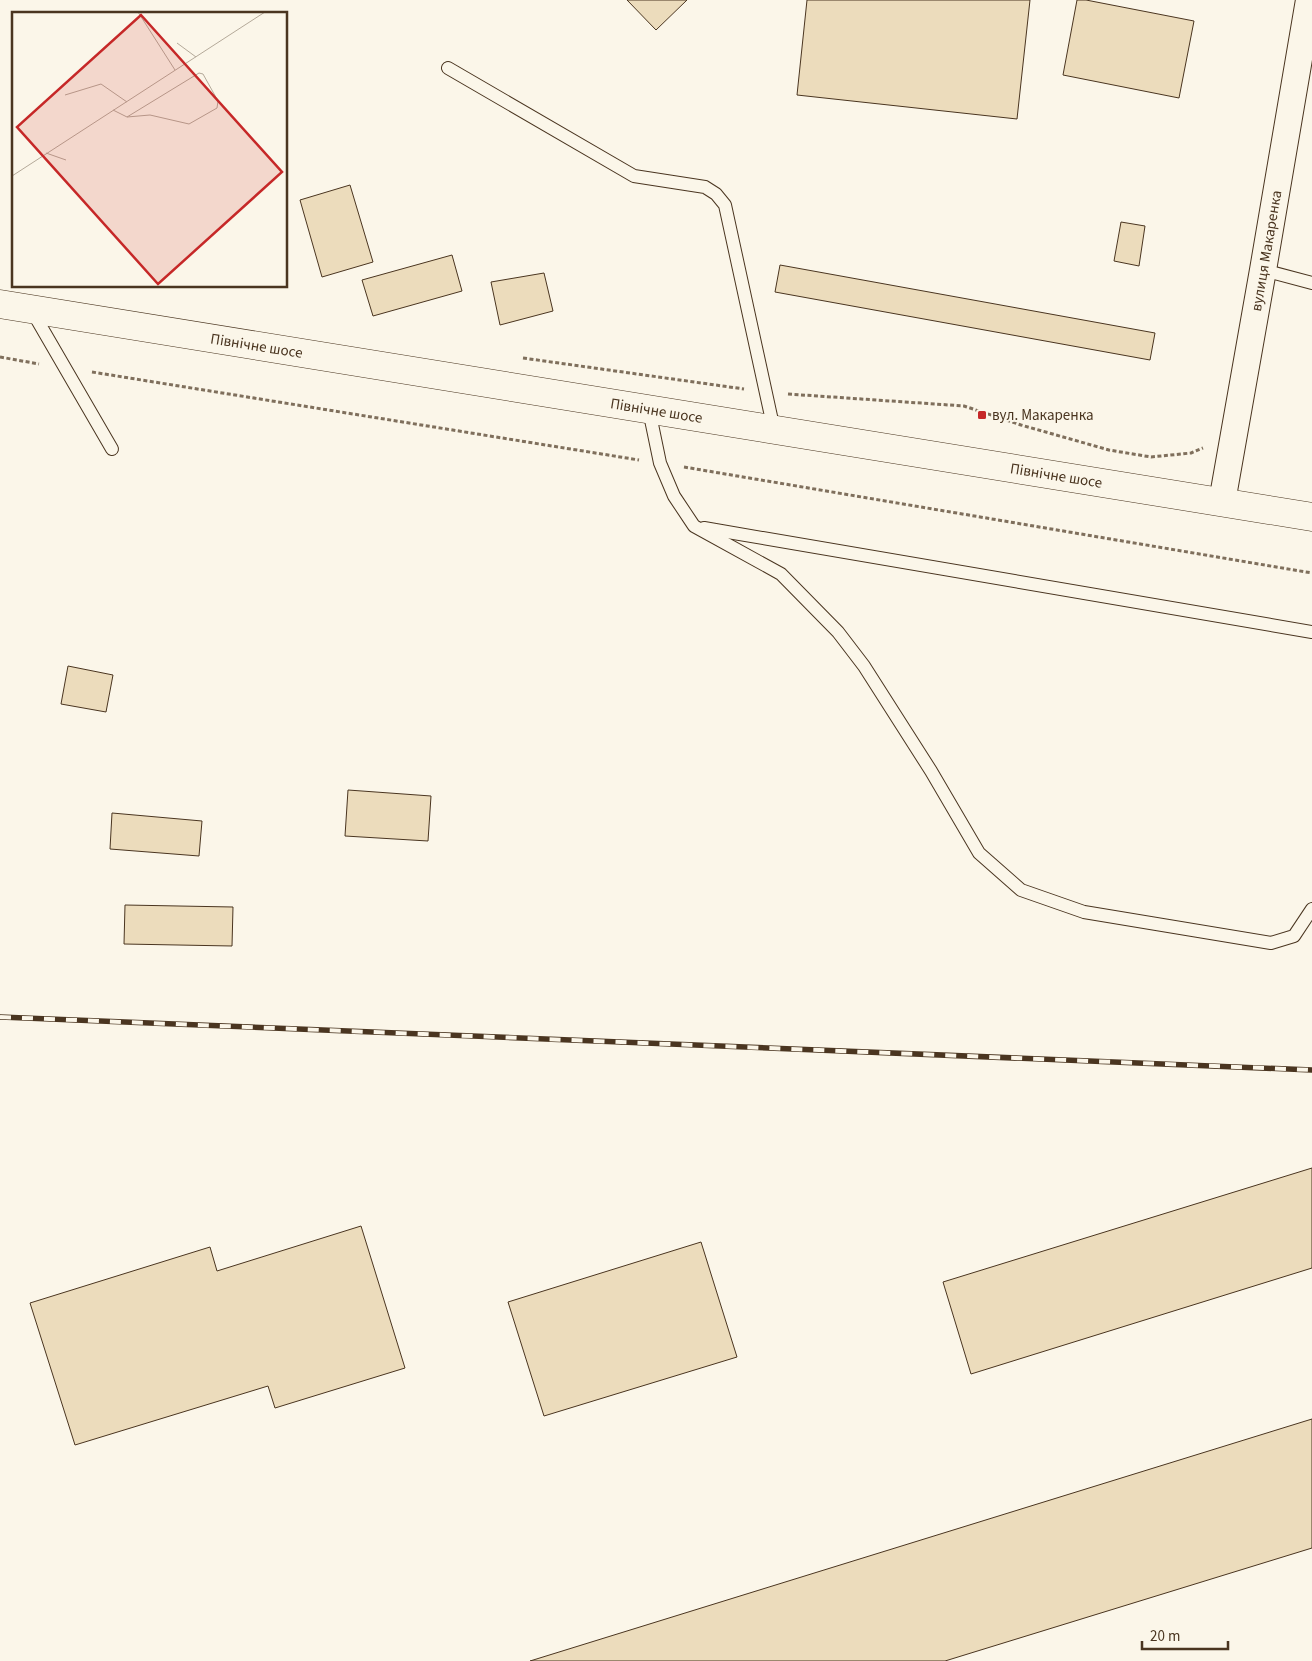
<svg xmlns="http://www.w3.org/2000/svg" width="1312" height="1661" viewBox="0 0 1312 1661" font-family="'Source Sans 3',sans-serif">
<rect width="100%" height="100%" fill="#fbf6e9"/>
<g fill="#ecdcbc" stroke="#4a3520">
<path d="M627,0H687L656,30Z"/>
<path d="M807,0H1030L1017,119L797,95Z"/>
<path d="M1077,0H1086L1194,21L1179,98L1063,75Z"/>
<path d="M350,185L373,262L322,277L300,200Z"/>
<path d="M1121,222L1145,226L1139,266L1114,261Z"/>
<path d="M452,255L462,291L373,316L362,280Z"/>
<path d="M780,265L1155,333L1150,360L775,292Z"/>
<path d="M544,273L553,311L500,325L491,282Z"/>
<path d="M68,666L113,675L106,712L61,704Z"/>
<path d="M348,790L431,796L428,841L345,836Z"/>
<path d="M112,813L202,821L199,856L110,849Z"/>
<path d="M125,905L233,907L232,946L124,944Z"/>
<path d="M1312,1168V1268L971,1374L943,1282Z"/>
<path d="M361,1226L405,1368L275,1408L268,1386L75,1445L30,1303L210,1247L217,1271Z"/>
<path d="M701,1242L737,1357L544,1416L508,1302Z"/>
<path d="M1312,1419V1548L945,1661H530Z"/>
</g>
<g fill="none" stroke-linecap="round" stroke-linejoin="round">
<g stroke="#4a3520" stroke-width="14">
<g id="lane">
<path d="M448,68L634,176L705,187L716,194L725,205L774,430"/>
<path d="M1263,270L1312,283"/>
<path d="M32,311L112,449"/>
<path d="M649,410L660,463L674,496L694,526L781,574L838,632L864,666L931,771L979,853L1021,890L1084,912L1271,943L1294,936L1312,909"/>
<path d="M704,528L1312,632"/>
</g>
</g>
<g stroke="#4a3520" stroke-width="28">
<g id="street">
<path id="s1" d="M1222,502L1263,270L1309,0"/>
</g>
</g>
<g stroke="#4a3520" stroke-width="29">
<g id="secondary">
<path id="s2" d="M0,304L1312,517"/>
</g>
</g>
<g stroke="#7f6f5c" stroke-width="3" stroke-dasharray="4 2.5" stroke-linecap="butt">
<path d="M0,357L39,364"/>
<path d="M523,358L744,389"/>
<path d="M92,372L639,460"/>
<path d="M788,394L964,406L1021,425L1109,450L1151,457L1191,453L1203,448"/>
<path d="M684,467L1312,573"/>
</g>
<use href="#lane" stroke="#fbf6e9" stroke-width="12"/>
<use href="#street" stroke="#fbf6e9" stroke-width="26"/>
<use href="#secondary" stroke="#fbf6e9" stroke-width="28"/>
<g stroke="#4a3520" stroke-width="5.5">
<path id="rail" d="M0,1017L1312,1070"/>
</g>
<use href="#rail" stroke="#fbf6e9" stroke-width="4" stroke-dasharray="11" stroke-linecap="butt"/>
</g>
<rect fill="#c62828" stroke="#fbf6e9" stroke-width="2" x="977" y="410" width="10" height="10" rx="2.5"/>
<g text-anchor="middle" stroke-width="4" stroke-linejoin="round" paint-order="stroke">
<g font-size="15" fill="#4a3520" stroke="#fbf6e9">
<text dy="5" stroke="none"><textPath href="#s1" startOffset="255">вулиця Макаренка</textPath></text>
<text dy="5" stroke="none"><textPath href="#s2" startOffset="260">Північне шосе</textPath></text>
<text dy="5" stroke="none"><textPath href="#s2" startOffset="665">Північне шосе</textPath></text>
<text dy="5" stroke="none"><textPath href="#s2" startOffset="1070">Північне шосе</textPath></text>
</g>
<g font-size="15" fill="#4a3520" stroke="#fbf6e9" text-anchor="start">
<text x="992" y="420">вул. Макаренка</text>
</g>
</g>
<g transform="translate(12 12)">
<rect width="275" height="275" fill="#fbf6e9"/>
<path fill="none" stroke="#b4a999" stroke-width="1" d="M126,0L163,58M165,31L184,45M53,83L89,72L115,90M101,98L115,105L138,103L177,112L205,96L206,89L191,62L187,61L115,105M34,141L54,148M0,164L253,0"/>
<path fill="#c62828" fill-opacity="0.15" stroke="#c62828" stroke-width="2.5" d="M129,3L270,160L146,272L5,115Z"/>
<rect width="275" height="275" fill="none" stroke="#4a3520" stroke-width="2.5"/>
</g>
<path d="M1142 1641v8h86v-8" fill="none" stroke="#4a3520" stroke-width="2.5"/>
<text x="1150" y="1641" font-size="15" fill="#4a3520" stroke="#fbf6e9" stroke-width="4" paint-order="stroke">20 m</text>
</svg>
